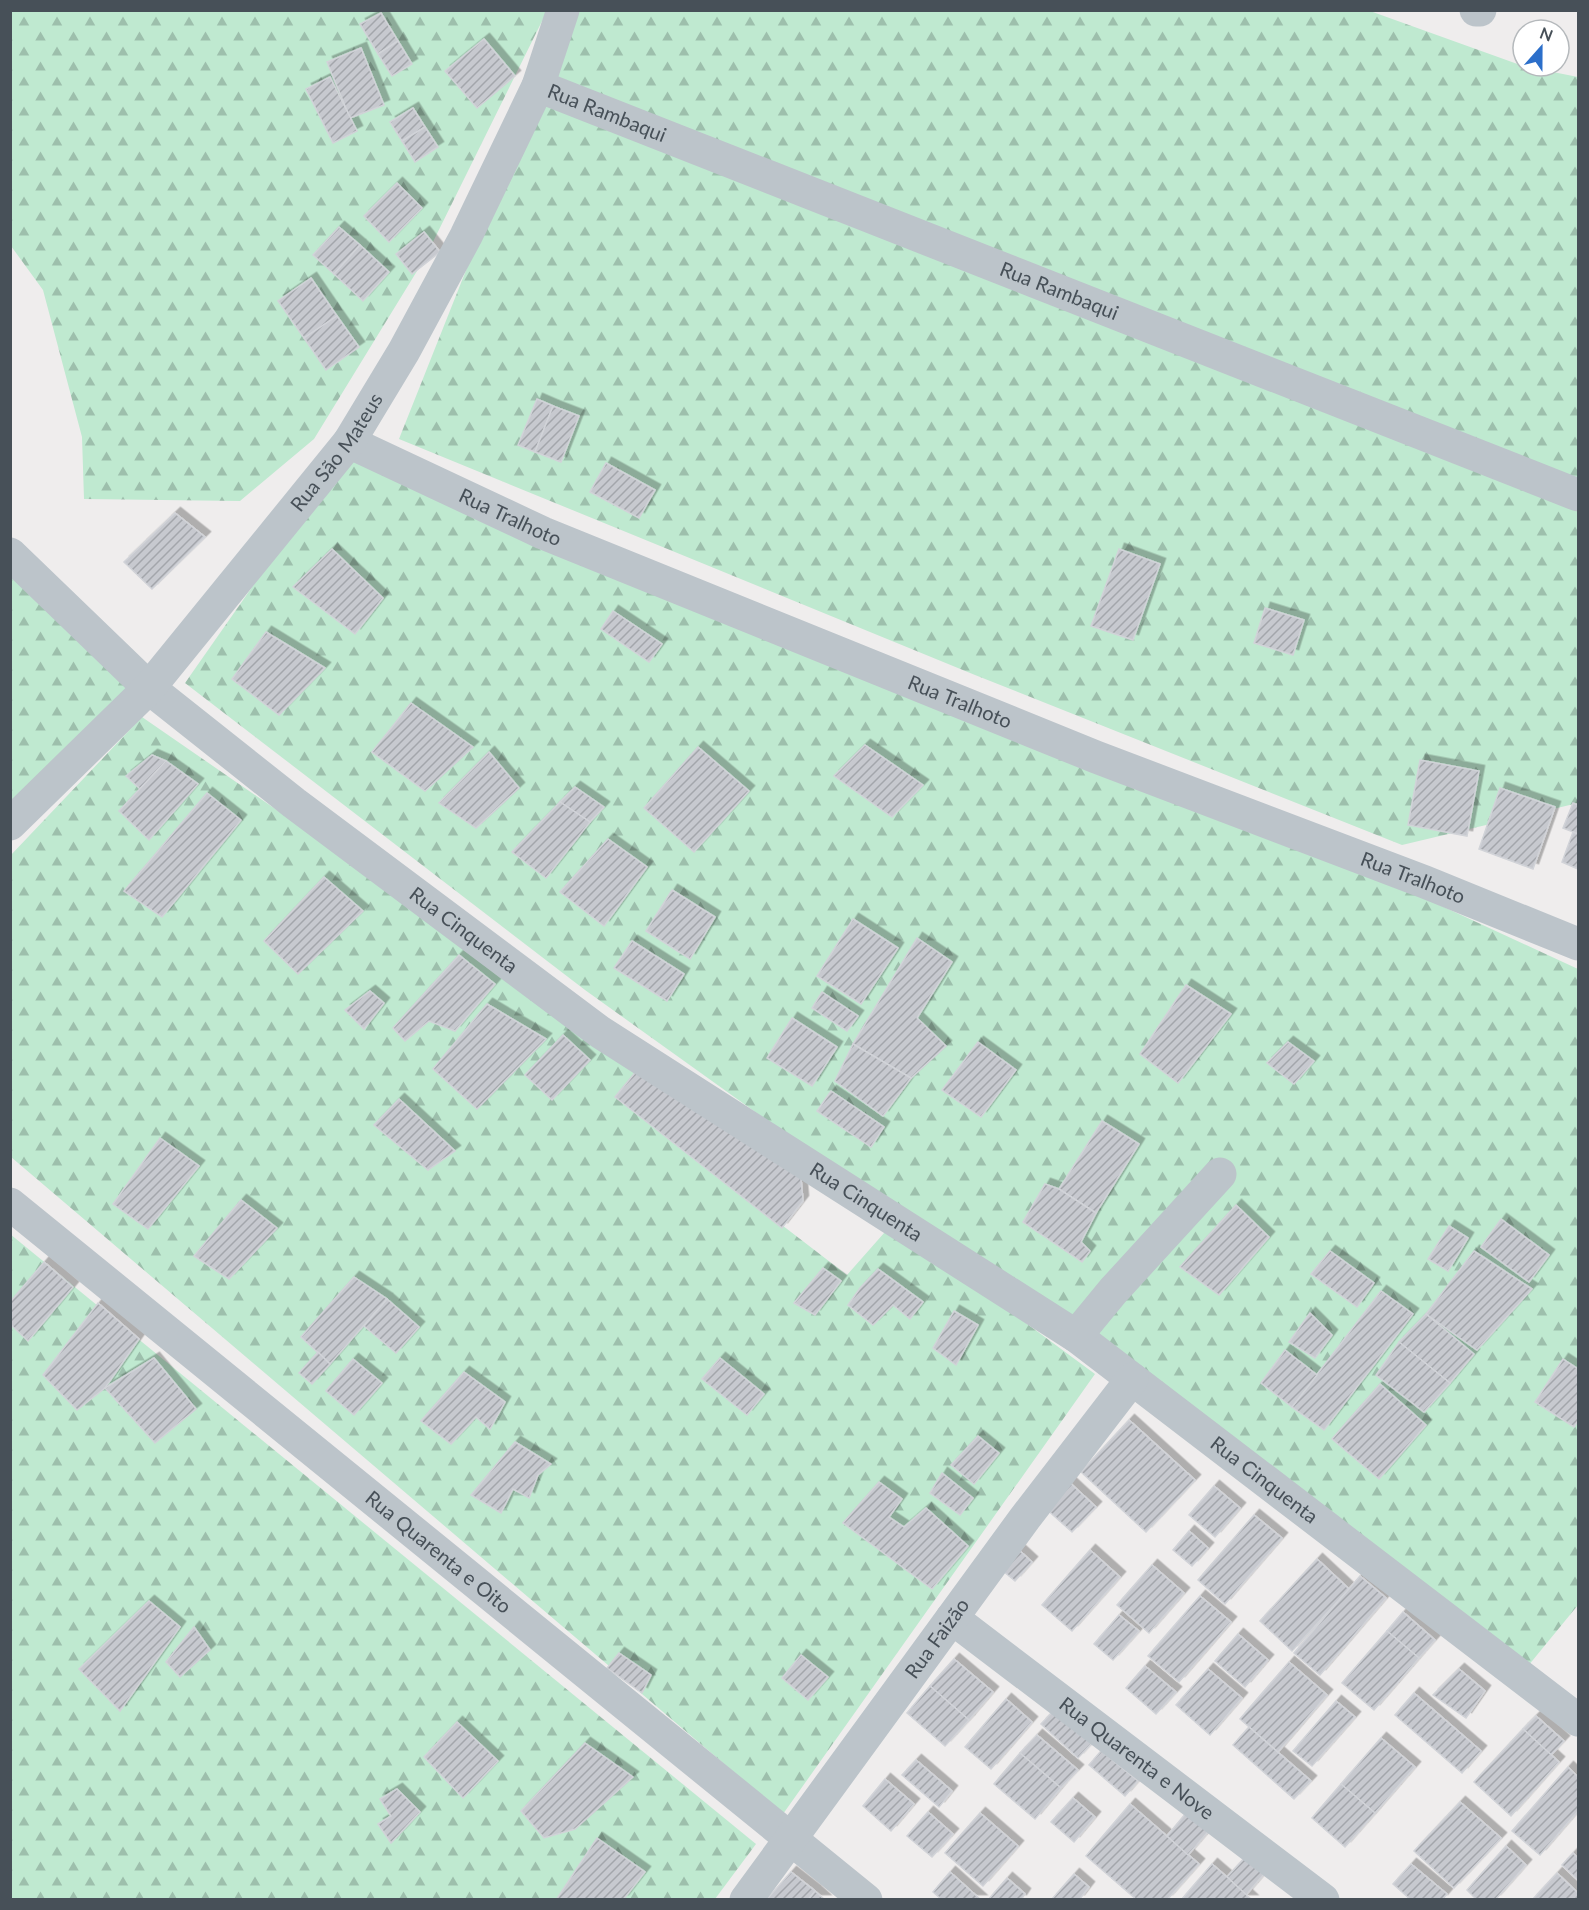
<svg xmlns="http://www.w3.org/2000/svg" width="1589" height="1910" viewBox="0 0 1589 1910" font-family="Lato,sans-serif">
<defs>
<pattern id="forest-firs" width="22" height="20" patternUnits="userSpaceOnUse" patternTransform="scale(1.5)"><rect width="22" height="20" fill="#bfe9d0"/><path d="M5 1l3.5 6h-7zM16 11l3.5 6h-7z" fill="#9dbfac"/></pattern>
<pattern id="building-hatch" width="6" height="6" patternUnits="userSpaceOnUse" patternTransform="scale(1.5)"><rect width="6" height="6" fill="#c7c9cf"/><path d="M-1 1l2-2M0 6l6-6M5 7l2-2" fill="none" stroke="#a3a6ab"/></pattern>
<filter id="shadow"><feDropShadow dx="5.5" dy="-5.5" stdDeviation="0" flood-color="#0004"/></filter>
</defs>
<rect width="100%" height="100%" fill="#efeded"/>
<g fill="url(#forest-firs)">
<path d="M10,11H547L425,258L314,439L240,501L84,499L82,437L43,290L11,246Z"/>
<path d="M569,11H1370L1523,66L1578,77V803L1402,845L975,675L399,439Z"/>
<path d="M352,454L1340,859L1578,969V1605L1528,1666L585,990L185,683L327,480Z"/>
<path d="M11,552L149,688L11,824Z"/>
<path d="M142,717L643,1063L615,1097L847,1275L892,1224L1095,1374L783,1814L11,1157L10,856Z"/>
<path d="M10,1234L756,1844L715,1899H11Z"/>
</g>
<g fill="url(#building-hatch)" stroke="#d1d3d8" stroke-width="1.5" filter="url(#shadow)">
<path d="M381,13L398,41L378,54L360,24Z"/>
<path d="M484,39L515,76L477,108L445,71Z"/>
<path d="M398,41L412,64L392,76L378,54Z"/>
<path d="M361,48L384,105L350,118L327,62Z"/>
<path d="M330,77L357,131L333,143L306,89Z"/>
<path d="M413,108L425,127L402,141L390,122Z"/>
<path d="M425,127L438,147L415,162L402,141Z"/>
<path d="M397,183L422,208L389,242L364,216Z"/>
<path d="M339,227L360,245L334,274L313,255Z"/>
<path d="M424,232L440,252L412,274L396,254Z"/>
<path d="M360,245L389,272L363,301L334,274Z"/>
<path d="M311,278L337,316L304,338L278,301Z"/>
<path d="M337,316L359,347L326,370L304,338Z"/>
<path d="M537,399L553,406L535,452L518,445Z"/>
<path d="M553,406L579,416L561,462L535,452Z"/>
<path d="M606,463L655,490L639,518L590,492Z"/>
<path d="M175,513L205,537L152,589L124,562Z"/>
<path d="M332,549L383,598L355,634L293,587Z"/>
<path d="M1119,549L1160,564L1133,640L1091,626Z"/>
<path d="M1265,608L1304,620L1293,655L1254,643Z"/>
<path d="M613,611L662,644L649,662L601,629Z"/>
<path d="M266,632L325,668L279,715L232,679Z"/>
<path d="M411,703L473,747L425,791L372,752Z"/>
<path d="M865,745L923,785L892,817L834,776Z"/>
<path d="M698,747L749,791L694,852L644,808Z"/>
<path d="M489,752L519,788L476,828L439,803Z"/>
<path d="M152,755L166,761L140,789L126,776Z"/>
<path d="M1420,760L1479,771L1467,836L1408,825Z"/>
<path d="M166,761L198,784L149,840L119,811Z"/>
<path d="M575,787L604,807L590,822L560,802Z"/>
<path d="M1500,788L1555,807L1533,869L1479,849Z"/>
<path d="M207,793L241,820L162,917L124,891Z"/>
<path d="M560,802L590,822L546,878L512,852Z"/>
<path d="M1573,803L1578,805V834L1563,828Z"/>
<path d="M1573,832L1578,834V869L1562,862Z"/>
<path d="M608,839L647,867L604,926L560,892Z"/>
<path d="M324,877L363,911L298,974L264,941Z"/>
<path d="M672,890L715,917L690,959L646,931Z"/>
<path d="M853,919L898,948L861,1004L817,976Z"/>
<path d="M917,938L952,962L917,1018L946,1046L911,1078L853,1044Z"/>
<path d="M632,941L684,974L667,1001L614,968Z"/>
<path d="M459,955L495,984L455,1031L429,1021L405,1041L393,1028Z"/>
<path d="M1186,985L1231,1014L1178,1083L1140,1054Z"/>
<path d="M370,991L384,1003L364,1029L345,1010Z"/>
<path d="M822,992L858,1016L847,1031L812,1008Z"/>
<path d="M487,1004L546,1039L477,1109L433,1069Z"/>
<path d="M792,1018L837,1047L812,1086L767,1058Z"/>
<path d="M563,1035L590,1060L552,1100L525,1075Z"/>
<path d="M978,1042L1016,1070L981,1117L942,1090Z"/>
<path d="M1288,1042L1314,1061L1294,1084L1267,1063Z"/>
<path d="M853,1044L911,1078L883,1116L835,1081Z"/>
<path d="M643,1063L800,1168L803,1201L782,1228L615,1097Z"/>
<path d="M831,1091L884,1127L871,1147L817,1111Z"/>
<path d="M399,1099L455,1151L428,1170L374,1125Z"/>
<path d="M1102,1121L1139,1144L1096,1213L1059,1189Z"/>
<path d="M160,1138L199,1166L148,1229L113,1204Z"/>
<path d="M1045,1184L1059,1189L1096,1213L1081,1242L1090,1251L1082,1262L1023,1222Z"/>
<path d="M241,1200L277,1228L229,1279L194,1256Z"/>
<path d="M1236,1205L1269,1237L1219,1295L1180,1267Z"/>
<path d="M1501,1219L1549,1255L1529,1282L1481,1247Z"/>
<path d="M1449,1226L1468,1238L1448,1271L1428,1259Z"/>
<path d="M1330,1251L1374,1283L1357,1307L1311,1274Z"/>
<path d="M1474,1251L1532,1289L1477,1350L1426,1314Z"/>
<path d="M44,1262L73,1287L28,1341L10,1324V1302Z"/>
<path d="M823,1268L841,1281L815,1315L794,1303Z"/>
<path d="M878,1269L923,1302L910,1319L893,1305L873,1325L848,1305L860,1288Z"/>
<path d="M354,1277L387,1299L330,1364L301,1337Z"/>
<path d="M1381,1291L1413,1314L1324,1430L1292,1407Z"/>
<path d="M387,1299L419,1327L396,1353L364,1326Z"/>
<path d="M98,1303L139,1339L105,1388L77,1410L43,1375Z"/>
<path d="M954,1311L978,1325L956,1365L933,1348Z"/>
<path d="M1310,1313L1332,1335L1315,1358L1289,1342Z"/>
<path d="M1426,1314L1474,1354L1450,1383L1399,1342Z"/>
<path d="M1399,1342L1450,1383L1424,1412L1376,1375Z"/>
<path d="M1285,1350L1317,1375L1292,1407L1261,1383Z"/>
<path d="M318,1352L330,1364L312,1384L299,1373Z"/>
<path d="M154,1358L196,1409L155,1443L105,1388Z"/>
<path d="M720,1358L764,1394L747,1415L702,1379Z"/>
<path d="M353,1359L382,1383L354,1415L326,1391Z"/>
<path d="M1563,1359L1578,1369V1421L1574,1427L1535,1402Z"/>
<path d="M464,1372L505,1402L490,1429L476,1417L451,1444L421,1421Z"/>
<path d="M1380,1384L1426,1425L1379,1479L1332,1439Z"/>
<path d="M1129,1420L1195,1480L1146,1532L1081,1472Z"/>
<path d="M978,1436L999,1453L974,1484L951,1465Z"/>
<path d="M515,1442L551,1464L538,1475L529,1498L513,1489L501,1513L471,1495Z"/>
<path d="M942,1473L973,1498L960,1515L930,1493Z"/>
<path d="M1068,1481L1096,1507L1072,1532L1044,1507Z"/>
<path d="M879,1482L902,1499L889,1517L904,1527L926,1508L968,1546L932,1589L843,1523Z"/>
<path d="M1214,1486L1240,1508L1215,1537L1189,1515Z"/>
<path d="M1254,1515L1282,1538L1225,1604L1198,1580Z"/>
<path d="M1189,1531L1208,1548L1192,1566L1173,1550Z"/>
<path d="M1090,1550L1120,1577L1072,1631L1042,1605Z"/>
<path d="M1020,1551L1032,1562L1015,1581L1003,1571Z"/>
<path d="M1317,1559L1349,1589L1292,1651L1260,1621Z"/>
<path d="M1152,1565L1184,1593L1149,1633L1117,1605Z"/>
<path d="M1360,1576L1386,1598L1320,1675L1294,1653Z"/>
<path d="M1200,1596L1231,1622L1179,1682L1148,1656Z"/>
<path d="M149,1601L180,1627L120,1711L79,1669Z"/>
<path d="M1403,1612L1435,1640L1419,1658L1387,1631Z"/>
<path d="M1119,1615L1139,1631L1113,1660L1094,1644Z"/>
<path d="M194,1627L210,1650L180,1677L166,1662Z"/>
<path d="M1387,1631L1419,1658L1374,1710L1342,1683Z"/>
<path d="M1238,1634L1268,1660L1245,1687L1215,1661Z"/>
<path d="M619,1653L651,1675L642,1693L607,1668Z"/>
<path d="M801,1655L828,1677L808,1700L782,1678Z"/>
<path d="M954,1659L993,1692L969,1720L930,1686Z"/>
<path d="M1289,1662L1327,1695L1278,1752L1240,1719Z"/>
<path d="M1145,1666L1176,1692L1156,1714L1126,1688Z"/>
<path d="M1208,1669L1242,1698L1210,1735L1176,1705Z"/>
<path d="M1459,1669L1485,1691L1466,1718L1433,1695Z"/>
<path d="M930,1686L969,1720L945,1746L907,1713Z"/>
<path d="M1414,1693L1481,1751L1462,1773L1395,1715Z"/>
<path d="M1006,1699L1032,1722L991,1769L965,1747Z"/>
<path d="M1336,1701L1355,1717L1312,1766L1293,1751Z"/>
<path d="M1056,1708L1093,1742L1078,1758L1041,1724Z"/>
<path d="M1536,1716L1564,1741L1551,1755L1523,1729Z"/>
<path d="M457,1722L498,1761L463,1798L424,1757Z"/>
<path d="M1249,1727L1311,1781L1294,1799L1233,1745Z"/>
<path d="M1523,1729L1559,1762L1511,1816L1474,1782Z"/>
<path d="M1037,1735L1078,1770L1061,1788L1020,1753Z"/>
<path d="M1381,1738L1415,1767L1375,1813L1341,1784Z"/>
<path d="M585,1743L633,1777L575,1829L544,1838L521,1811Z"/>
<path d="M1101,1751L1138,1781L1125,1796L1089,1765Z"/>
<path d="M1020,1753L1061,1788L1035,1819L994,1784Z"/>
<path d="M916,1760L952,1791L939,1807L902,1775Z"/>
<path d="M1568,1767L1578,1777V1811L1540,1855L1512,1831Z"/>
<path d="M885,1779L914,1804L891,1831L863,1806Z"/>
<path d="M1341,1784L1375,1813L1345,1847L1312,1818Z"/>
<path d="M397,1789L420,1812L391,1843L378,1824L391,1816L380,1799Z"/>
<path d="M1073,1798L1095,1817L1074,1842L1051,1822Z"/>
<path d="M1460,1802L1501,1838L1454,1888L1414,1851Z"/>
<path d="M1130,1804L1199,1864L1167,1900H1137L1086,1856Z"/>
<path d="M1191,1807L1213,1826L1188,1855L1167,1836Z"/>
<path d="M928,1812L953,1834L932,1857L907,1836Z"/>
<path d="M980,1813L1018,1846L983,1886L945,1853Z"/>
<path d="M597,1838L645,1872L623,1900H556Z"/>
<path d="M1506,1846L1526,1865L1495,1900H1477L1467,1890Z"/>
<path d="M1251,1851L1270,1867L1246,1895L1227,1877Z"/>
<path d="M1573,1853L1578,1858V1880L1562,1865Z"/>
<path d="M1212,1864L1227,1877L1252,1900H1181Z"/>
<path d="M1411,1864L1447,1894L1442,1900H1411L1393,1884Z"/>
<path d="M791,1872L815,1891L808,1900H770L768,1898Z"/>
<path d="M950,1872L981,1900H942L933,1892Z"/>
<path d="M1557,1873L1578,1893V1900H1532Z"/>
<path d="M1074,1874L1089,1887L1079,1900L1052,1899Z"/>
<path d="M1007,1878L1025,1894L1021,1900H988Z"/>
<path d="M815,1891L825,1900H808Z"/>
</g>
<g fill="none" stroke-linecap="round" stroke-linejoin="round">
<g stroke="#bcc4ca" stroke-width="33">
<path d="M1476,10H1480"/>
<path id="s1" d="M538,86L1578,495"/>
<path id="s2" d="M349,442L543,533L1096,757L1425,882L1578,944"/>
<path id="s3" d="M10,554L149,688L294,803L600,1032L1076,1336L1578,1720"/>
<path id="s4" d="M10,824L149,688L349,442L404,351L466,236L538,86L563,10"/>
<path id="s5" d="M10,1204L866,1900"/>
<path d="M1076,1336L1113,1291L1220,1174"/>
<path id="s6" d="M952,1618L1323,1900"/>
<path id="s7" d="M746,1900L1025,1518L1132,1379"/>
</g>
</g>
<g text-anchor="middle" stroke-width="6" stroke-linejoin="round" paint-order="stroke">
<g font-size="20" fill="#475058" stroke="#fff">
<text dy="7" stroke="none"><textPath href="#s1" startOffset="74">Rua Rambaqui</textPath></text>
<text dy="7" stroke="none"><textPath href="#s1" startOffset="560">Rua Rambaqui</textPath></text>
<text dy="7" stroke="none"><textPath href="#s4" startOffset="496">Rua São Mateus</textPath></text>
<text dy="7" stroke="none"><textPath href="#s2" startOffset="178">Rua Tralhoto</textPath></text>
<text dy="7" stroke="none"><textPath href="#s2" startOffset="664">Rua Tralhoto</textPath></text>
<text dy="7" stroke="none"><textPath href="#s2" startOffset="1150">Rua Tralhoto</textPath></text>
<text dy="7" stroke="none"><textPath href="#s3" startOffset="590">Rua Cinquenta</textPath></text>
<text dy="7" stroke="none"><textPath href="#s3" startOffset="1076">Rua Cinquenta</textPath></text>
<text dy="7" stroke="none"><textPath href="#s3" startOffset="1562">Rua Cinquenta</textPath></text>
<text dy="7" stroke="none"><textPath href="#s5" startOffset="552">Rua Quarenta e Oito</textPath></text>
<text dy="7" stroke="none"><textPath href="#s7" startOffset="324">Rua Faizão</textPath></text>
<text dy="7" stroke="none"><textPath href="#s6" startOffset="232">Rua Quarenta e Nove</textPath></text>
</g>
</g>
<rect width="1589" height="1910" fill="none" stroke="#475058" stroke-width="24"/>
<g transform="translate(1541 48) rotate(21)"><circle r="28" fill="#ffffff" stroke="#b5b9bc" stroke-width="1.5"/>
<path d="M0-4.5L10 22L0 15L-10 22Z" fill="#2c6fca"/>
<text y="-9" font-size="16" font-weight="bold" text-anchor="middle" fill="#475058">N</text>
</g>
</svg>
